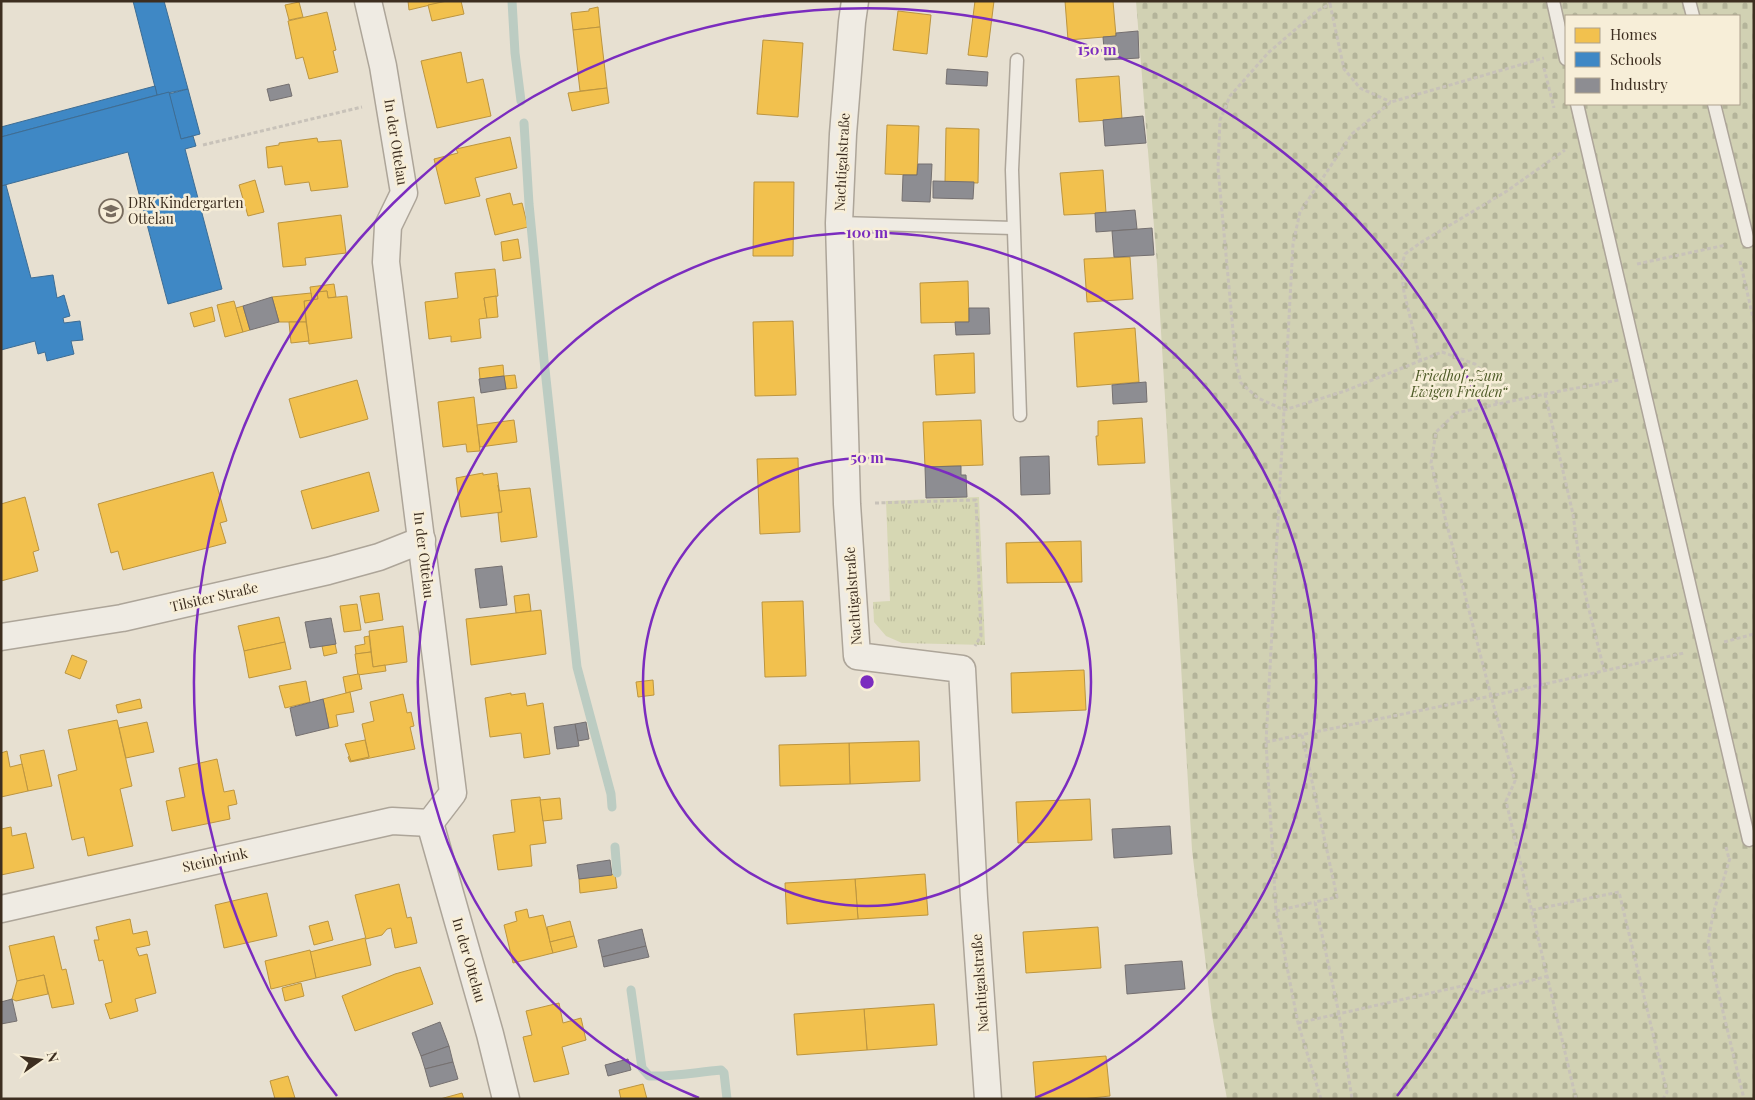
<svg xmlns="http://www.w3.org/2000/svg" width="1755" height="1100" viewBox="0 0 1755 1100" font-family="'Playfair Display',serif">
<defs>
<pattern id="cemetery-stones" width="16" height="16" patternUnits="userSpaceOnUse" patternTransform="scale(1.25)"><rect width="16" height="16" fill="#d1d1b3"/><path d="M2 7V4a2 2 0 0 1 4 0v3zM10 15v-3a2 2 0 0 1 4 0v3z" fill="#b4b49a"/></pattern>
<pattern id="park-tufts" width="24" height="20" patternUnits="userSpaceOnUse" patternTransform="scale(1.25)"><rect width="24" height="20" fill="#d6d7b3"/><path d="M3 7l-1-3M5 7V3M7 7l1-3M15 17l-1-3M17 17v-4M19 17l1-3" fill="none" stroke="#b9b99a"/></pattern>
</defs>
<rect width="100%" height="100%" fill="#e7e0d1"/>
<path fill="url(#cemetery-stones)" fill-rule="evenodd" d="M1136,1H1754V1099H1227L1212,1015L1192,850L1157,264ZM1566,16H1739V104H1566Z"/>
<path fill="url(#park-tufts)" d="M979,497L985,645L902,643L886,636L874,622L873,602L890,601L886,501Z"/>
<g fill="#f2c14e" stroke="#bc9540">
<path d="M408,1H447L409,10Z"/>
<path d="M447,1H461L464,14L432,21L428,5Z"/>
<path d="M975,1H994L987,57L968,55Z"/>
<path d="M1065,1H1113L1116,36L1068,40Z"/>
<path d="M299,2L303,17L289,20L285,5Z"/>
<path d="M598,7L600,27L573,30L571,13L589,11V9Z"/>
<path d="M898,11L931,15L927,54L893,50Z"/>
<path d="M327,12L336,50L333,51L338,72L309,79L303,57L296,59L288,21Z"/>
<path d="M600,27L607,88L580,91L573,30Z"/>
<path d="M763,40L803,43L798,117L757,114Z"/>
<path d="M461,52L467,83L483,79L491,116L437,128L421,61Z"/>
<path d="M1119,76L1122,119L1079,122L1076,79Z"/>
<path d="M607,88L609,103L572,111L568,93Z"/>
<path d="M887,125L919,126L917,175L885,174Z"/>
<path d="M946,128L979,129L978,183L945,182Z"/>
<path d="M510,137L517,168L475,178L480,196L445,204L434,159L458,153L456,149Z"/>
<path d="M317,138L318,142L341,140L348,187L311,191L309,182L285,185L282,166L268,168L266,147L279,145V143Z"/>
<path d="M1103,170L1106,213L1064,215L1060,173Z"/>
<path d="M255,180L264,212L248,216L239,185Z"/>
<path d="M754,182H794L793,256H753Z"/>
<path d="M510,193L513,205L522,203L528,227L495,235L486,199Z"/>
<path d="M341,215L346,253L305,258L306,265L283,267L278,223Z"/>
<path d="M518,239L521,258L503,261L501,242Z"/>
<path d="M1130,257L1133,299L1087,302L1084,259Z"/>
<path d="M495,269L498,296L484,298L487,318L479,319L481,338L451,342V336L429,339L425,302L458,298L455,273Z"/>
<path d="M968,281L969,322L921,323L920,283Z"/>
<path d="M334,284L336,297L328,298L327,291L317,292L318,299L312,300L310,287Z"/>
<path d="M327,291L328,298L347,296L352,338L309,344L304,301L318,299L317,292Z"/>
<path d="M311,293L312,300L304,301L306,322H279L272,297Z"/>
<path d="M496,296L498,317L487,318L484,298Z"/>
<path d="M234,301L243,332L225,337L217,305Z"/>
<path d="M243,306L250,330L243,332L236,308Z"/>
<path d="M212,307L215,321L194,327L190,313Z"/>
<path d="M793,321L796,395L755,396L753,322Z"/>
<path d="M289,322H306L309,341L291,343Z"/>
<path d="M1135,328L1139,382L1077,387L1074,333Z"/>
<path d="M974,353L975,393L936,395L934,355Z"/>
<path d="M503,365L504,376L480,379L479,368Z"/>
<path d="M515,375L517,388L506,389L504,376Z"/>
<path d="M357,380L368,419L300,438L289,399Z"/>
<path d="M474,397L480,451L467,452L466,444L443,447L438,402Z"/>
<path d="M1142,418L1145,463L1098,465L1096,436H1098V421Z"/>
<path d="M514,420L517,442L480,447L477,425Z"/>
<path d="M981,420L983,465L925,467L923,422Z"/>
<path d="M798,458L800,532L760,534L757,459Z"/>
<path d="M213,472L227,521L220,523L226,543L123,570L118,551L111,553L98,504Z"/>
<path d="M369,472L379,511L312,529L301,491Z"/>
<path d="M483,473V475L497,473L502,512L461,517L456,478Z"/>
<path d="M498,485L499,491L530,488L537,537L501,542L498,513L502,512Z"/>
<path d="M25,497L39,550L33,552L38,571L1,581V504Z"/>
<path d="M1081,541L1082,582L1007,583L1006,543Z"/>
<path d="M379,593L383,620L365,623L360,596Z"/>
<path d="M529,594L531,611L516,613L514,596Z"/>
<path d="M803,601L806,676L765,677L762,602Z"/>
<path d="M357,604L361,630L344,632L340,606Z"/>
<path d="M541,610L546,654L471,665L466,619Z"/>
<path d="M279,617L285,642L244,651L238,626Z"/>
<path d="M403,626L407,662L373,667L369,631Z"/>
<path d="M369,636L371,652L356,654L355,646L365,644L364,637Z"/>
<path d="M285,642L291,669L249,678L244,651Z"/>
<path d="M335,644L337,653L324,656L322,646Z"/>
<path d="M371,652L373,667L385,665L386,671L358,675L355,654Z"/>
<path d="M72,655L87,661L80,679L65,673Z"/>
<path d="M1084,670L1086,710L1012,713L1011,673Z"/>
<path d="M358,674H359L362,689L346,693L343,677Z"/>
<path d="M653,680L654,695L638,697L636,682Z"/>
<path d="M306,681L310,702L285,708L279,686Z"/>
<path d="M350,692L354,712L336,715L338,726L329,728L323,699Z"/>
<path d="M511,693V695L525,693L527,706L543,703L550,754L524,758L521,733L490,737L485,698Z"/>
<path d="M403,694L407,713L411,712L414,726L410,727L415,749L350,762L348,757L350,756L351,761L369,757L362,724L374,721L370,702Z"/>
<path d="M140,699L142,708L118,713L116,705Z"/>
<path d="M117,720L132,786L120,789L133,846L88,856L84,837L72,840L58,775L77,770L68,730Z"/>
<path d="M147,722L154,752L126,758L119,728Z"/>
<path d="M365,740L369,757L351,761L345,744Z"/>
<path d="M919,741L920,781L850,784L849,743Z"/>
<path d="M849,743L850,784L780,786L779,745Z"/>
<path d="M44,750L52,786L28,791L20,755Z"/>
<path d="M7,751L10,767L22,764L28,791L1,797V753Z"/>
<path d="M217,759L224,792L234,790L237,804L228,806L230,819L172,831L166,801L185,797L179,768Z"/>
<path d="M540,797L546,843L530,845L532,866L498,870L493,835L515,832L511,800Z"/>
<path d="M560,798L562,819L543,821L540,800Z"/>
<path d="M1090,799L1092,840L1018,843L1016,802Z"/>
<path d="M11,827L12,836L26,833L34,868L1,875V829Z"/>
<path d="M615,874L617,888L580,893L579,879Z"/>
<path d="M925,874L928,915L858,919L855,879Z"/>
<path d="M855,879L858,919L787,924L785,883Z"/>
<path d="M399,884L407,918L411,917L417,943L395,948L391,928L387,929L382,935L366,939L355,895Z"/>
<path d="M267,893L277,936L224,948L215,905Z"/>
<path d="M527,909L529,918L543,915L553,953L513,963L504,925L517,921L515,912Z"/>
<path d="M130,919L133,934L147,931L150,945L136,948L139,956L147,954L156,993L135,999L138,1011L110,1019L105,1004L112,1002L103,960L99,961L94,940H99L96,927Z"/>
<path d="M328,921L333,940L314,945L309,926Z"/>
<path d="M570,921L574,936L550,942L547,927Z"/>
<path d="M1098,927L1101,968L1026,973L1023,932Z"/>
<path d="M54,936L62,970L66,969L74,1004L52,1008L44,975L17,981L9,946Z"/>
<path d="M574,936L577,947L553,953L550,942Z"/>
<path d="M365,938L371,965L316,978L310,952Z"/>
<path d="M310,950L316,978L271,989L265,961Z"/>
<path d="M420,967L433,1004L355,1031L342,996L395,974Z"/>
<path d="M44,975L48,994L16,1001L12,999L17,981Z"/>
<path d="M301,983L304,996L285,1001L282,988Z"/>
<path d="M559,1003L563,1023L581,1018L586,1040L562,1047L569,1074L534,1082L523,1037L532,1035L526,1011Z"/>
<path d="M934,1004L937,1045L867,1050L864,1009Z"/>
<path d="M864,1009L867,1050L797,1055L794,1014Z"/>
<path d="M1106,1056L1110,1096L1082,1099H1036L1033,1062Z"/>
<path d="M288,1076L295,1098L275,1099L270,1081Z"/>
<path d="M643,1084L647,1099H621L619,1090Z"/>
<path d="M462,1093L464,1099H440Z"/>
</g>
<g fill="#3f88c5" stroke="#3e6d94">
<path d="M133,1H164L188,89L157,95Z"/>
<path d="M155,86L157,95L1,137V127Z"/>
<path d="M188,89L200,134L181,139L169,94Z"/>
<path d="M169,92L181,139L193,136L196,146L185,149L222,289L168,304L128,152L1,186V137Z"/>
<path d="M6,185L31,278L53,275L57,298L64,295L70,316L63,318L64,323L80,321L83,340L71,341L74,354L47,361L45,352L38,354L35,341L1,350V186Z"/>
</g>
<g fill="#8d8d92" stroke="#757070">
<path d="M1138,31L1139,58L1105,60L1103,37L1116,36V33Z"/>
<path d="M947,69L988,72L987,86L946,84Z"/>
<path d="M289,84L292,96L270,101L267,89Z"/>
<path d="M1143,116L1146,143L1105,146L1103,120Z"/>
<path d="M918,164H932L930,202L902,201L903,175H917Z"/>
<path d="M933,181L974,182L973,199L933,198Z"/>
<path d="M1135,210L1137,229L1096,232L1095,213Z"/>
<path d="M1152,228L1154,255L1114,257L1112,231Z"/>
<path d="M272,297L279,322L250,330L243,306Z"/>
<path d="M969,308H989L990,334L956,335L955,322H969Z"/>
<path d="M504,376L506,389L481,393L479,379Z"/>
<path d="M1146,382L1147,402L1113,404L1112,385Z"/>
<path d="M1049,456L1050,494L1021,495L1020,457Z"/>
<path d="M961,466V475H966L967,497L926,498L925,467Z"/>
<path d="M502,566L507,605L480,608L475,569Z"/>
<path d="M331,618L336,644L310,648L305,622Z"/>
<path d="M323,699L329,728L296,736L290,708Z"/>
<path d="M586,722L589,739L578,741L575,724Z"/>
<path d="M575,724L579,746L557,749L554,727Z"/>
<path d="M1170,826L1172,854L1114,858L1112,829Z"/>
<path d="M610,860L612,875L579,879L577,865Z"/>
<path d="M642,929L646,946L602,957L598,940Z"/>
<path d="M646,946L649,957L604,967L602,957Z"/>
<path d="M1182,961L1185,989L1127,994L1125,965Z"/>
<path d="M12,999L17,1021L1,1024V1002Z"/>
<path d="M440,1022L449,1046L421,1056L412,1033Z"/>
<path d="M449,1046L453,1062L425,1069L421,1056Z"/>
<path d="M628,1059L631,1070L608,1076L605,1065Z"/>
<path d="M453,1062L458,1079L430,1087L425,1069Z"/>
</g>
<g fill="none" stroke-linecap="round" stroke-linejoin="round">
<g stroke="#bcccc2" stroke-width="9">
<path d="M512,1L515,53L521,101"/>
<path d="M524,123L529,204L544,360L577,667L611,794L612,807"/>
<path d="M615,847L617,873"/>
<path d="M631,990L642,1068L649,1076C673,1077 697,1072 721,1070L724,1073L727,1099"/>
</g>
<g stroke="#ada599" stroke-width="15">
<g id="lane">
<path d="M1553,1L1566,59"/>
<path d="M1689,1L1693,16"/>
<path d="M1017,60L1012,170L1020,415"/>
<path d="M1577,104L1749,840"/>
<path d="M1714,104L1748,241"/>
<path d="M839,223L1013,228"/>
</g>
</g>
<g stroke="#ada599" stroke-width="29">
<g id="street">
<path d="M368,1L383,66L404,193L388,226L386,262L453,793L430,823"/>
<path d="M855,1L852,22L843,134L839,223L847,504L857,656L962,669L974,898L988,1099"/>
<path d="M1,637L122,618L328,571L379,557L422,540"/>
<path d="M430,823L490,1034L506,1099"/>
<path d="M1,909L392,821L430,823"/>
</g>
</g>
<g stroke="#c8c2b9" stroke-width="3" stroke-dasharray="4 2.5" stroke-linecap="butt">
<path d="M1329,1L1330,4L1317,11L1269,52L1230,96L1220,120L1218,168L1236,363L1241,383L1258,398L1284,410L1345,391L1442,352L1475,364L1488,377L1497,404"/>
<path d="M1330,4L1344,69L1360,88L1391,102"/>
<path d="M1544,68L1554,108"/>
<path d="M203,145L362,107"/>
<path d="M1740,261L1754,322"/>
<path d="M1637,264L1726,245"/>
<path d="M1421,362L1404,292L1401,268L1405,254L1420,243L1507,191L1565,150"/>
<path d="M1545,394L1573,514L1582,581L1604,670"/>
<path d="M875,503L976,500L981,636L975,646"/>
<path d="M1724,642L1754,634"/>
<path d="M1302,735L1337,897L1315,902L1339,1014L1352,1099"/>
<path d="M1266,742L1491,696L1684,653"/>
<path d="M1726,847L1729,859"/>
<path d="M1730,858L1713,914L1708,943L1713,970L1744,1099"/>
<path d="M1532,910L1619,892L1667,1092L1663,1099"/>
<path d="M1276,911L1315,902"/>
<path d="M1298,1023L1462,986L1482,993L1548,976"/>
<path d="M1321,1099L1298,1023L1276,911L1266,742L1293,244L1300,212L1352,134L1391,102L1544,58"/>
<path d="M1576,1099L1506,801L1515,781L1491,696L1431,463L1436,432L1456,413L1545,394L1619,380"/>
</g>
<use href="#lane" stroke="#efebe3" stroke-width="12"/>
<use href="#street" stroke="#efebe3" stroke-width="26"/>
</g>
<g fill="none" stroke="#7b2cbf" stroke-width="2.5">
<circle cx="867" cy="682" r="224"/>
<path d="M699 1098A449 449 0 1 1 1035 1098"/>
<path d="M337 1096A673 673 0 1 1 1397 1096"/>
</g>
<defs>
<g id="school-ring" transform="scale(1.25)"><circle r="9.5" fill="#f7eed8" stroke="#786c5e" stroke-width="1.5"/><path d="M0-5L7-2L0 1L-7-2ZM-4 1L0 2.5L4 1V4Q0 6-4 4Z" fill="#786c5e"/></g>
</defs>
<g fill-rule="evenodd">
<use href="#school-ring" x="111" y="211"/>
</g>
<g text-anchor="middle" stroke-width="5" stroke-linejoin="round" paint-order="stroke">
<g font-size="14" fill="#3d2e20" stroke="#f7eed8">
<text transform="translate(396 142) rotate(81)" y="5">In der Ottelau</text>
<text transform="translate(842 162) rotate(-87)" y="5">Nachtigalstraße</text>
<text transform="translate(424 555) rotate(83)" y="5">In der Ottelau</text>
<text transform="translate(853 596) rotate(-94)" y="5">Nachtigalstraße</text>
<text transform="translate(214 597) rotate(-13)" y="5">Tilsiter Straße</text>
<text transform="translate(215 860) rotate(-13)" y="5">Steinbrink</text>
<text transform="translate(469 960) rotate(74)" y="5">In der Ottelau</text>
<text transform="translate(980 983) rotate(-94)" y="5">Nachtigalstraße</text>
</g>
<g font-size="14" fill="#3d2e20" stroke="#f7eed8" text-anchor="start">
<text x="128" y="208">DRK Kindergarten<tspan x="128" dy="16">Ottelau</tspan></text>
</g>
<g font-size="14" font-style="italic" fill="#4d5a26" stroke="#f7eed8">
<text x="1459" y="381">Friedhof „Zum<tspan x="1459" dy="16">Ewigen Frieden“</tspan></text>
</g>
</g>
<circle cx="867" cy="682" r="8" fill="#7b2cbf" stroke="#f7eed8" stroke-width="2.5"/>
<g font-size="15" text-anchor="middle" font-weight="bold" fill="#7b2cbf" stroke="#f7eed8" stroke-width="5" stroke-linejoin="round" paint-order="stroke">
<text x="1097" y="55">150 m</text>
<text x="867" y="238">100 m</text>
<text x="867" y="463">50 m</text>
</g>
<rect width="1755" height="1100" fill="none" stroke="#3d2e20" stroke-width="5"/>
<rect x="1565" y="15" width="175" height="90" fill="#f7eed8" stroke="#ada18e"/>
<rect x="1575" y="28" width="25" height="15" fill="#f2c14e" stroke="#ada18e"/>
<text x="1610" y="40" font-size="15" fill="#3d2e20">Homes</text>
<rect x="1575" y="52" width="25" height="15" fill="#3f88c5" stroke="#ada18e"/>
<text x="1610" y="65" font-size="15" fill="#3d2e20">Schools</text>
<rect x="1575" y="78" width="25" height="15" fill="#8d8d92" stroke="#ada18e"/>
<text x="1610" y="90" font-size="15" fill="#3d2e20">Industry</text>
<g transform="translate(40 1060) rotate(76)" stroke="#f7eed8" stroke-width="4" paint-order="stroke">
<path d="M0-4L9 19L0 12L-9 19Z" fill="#3d2e20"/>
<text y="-8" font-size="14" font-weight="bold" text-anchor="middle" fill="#3d2e20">N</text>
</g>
</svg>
